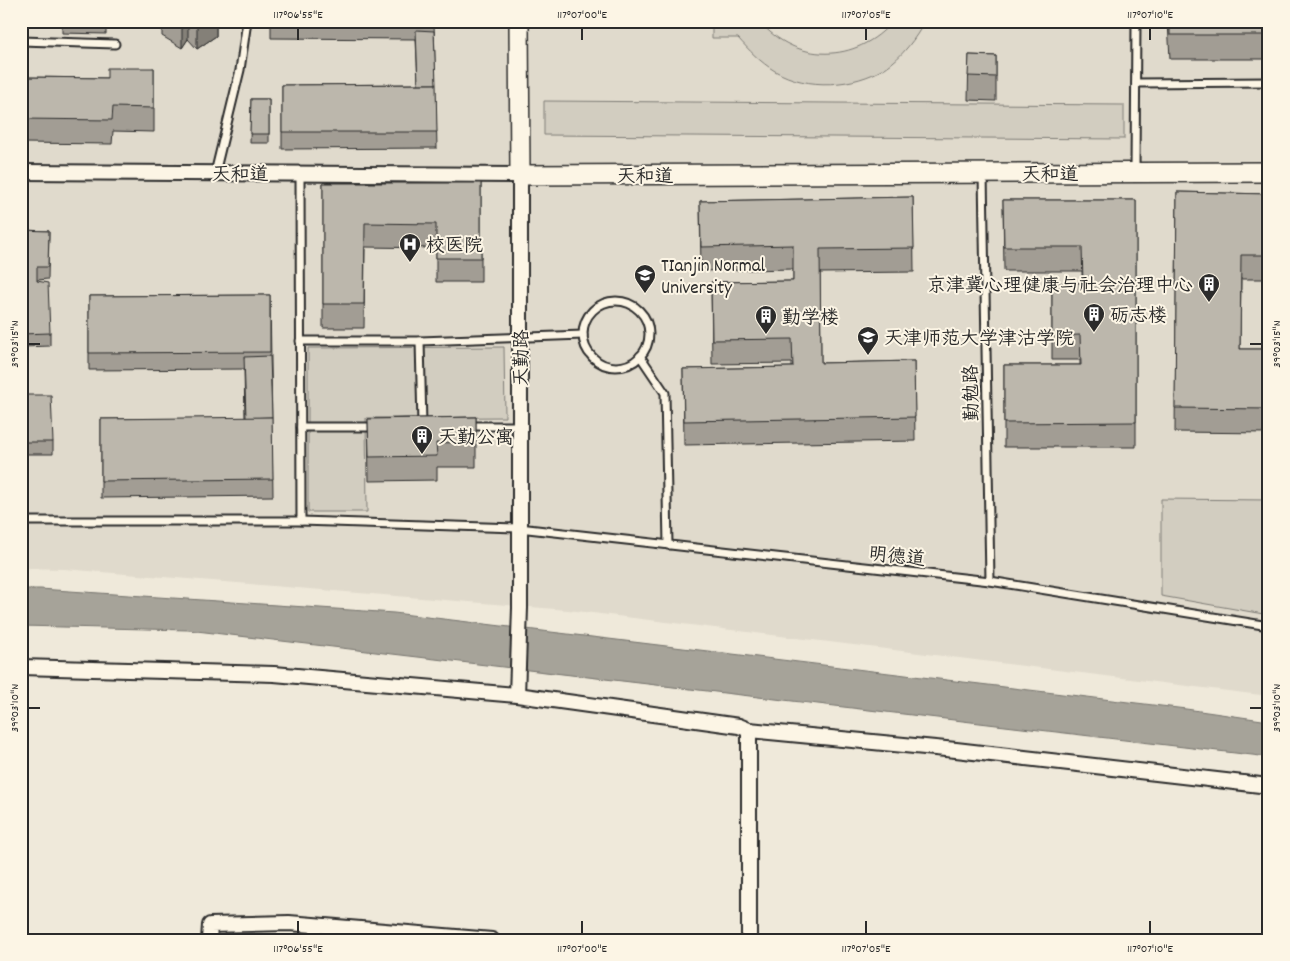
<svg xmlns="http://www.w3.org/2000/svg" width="1290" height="961" viewBox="0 0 1290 961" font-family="Dekko,'LXGW WenKai TC',sans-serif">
<rect width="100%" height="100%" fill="#efe9da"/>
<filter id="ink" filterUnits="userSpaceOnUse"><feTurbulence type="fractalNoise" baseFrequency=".02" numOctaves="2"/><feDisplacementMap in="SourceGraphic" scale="10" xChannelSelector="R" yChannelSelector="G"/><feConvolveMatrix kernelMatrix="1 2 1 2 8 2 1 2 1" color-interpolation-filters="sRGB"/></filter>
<g filter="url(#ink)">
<path fill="#e0dacc" d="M21,21H1269V696L568,610L64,569L21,568Z"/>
<g fill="#d2cdc0" stroke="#7e7c76">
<path d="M712,21H759C796,64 856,64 893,21H925C916,38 902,57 885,68C854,87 807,90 775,71C760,62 749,50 738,38H712Z"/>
<path d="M544,101L1124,105V139L544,135Z"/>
<path d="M504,347L505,417L366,418L367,512H308V348Z"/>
<path d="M1161,499L1269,500V615L1161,596Z"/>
</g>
<path fill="#a6a399" stroke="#75736d" d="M21,589H40L394,613L1186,709L1269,721V757L188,630L21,626Z"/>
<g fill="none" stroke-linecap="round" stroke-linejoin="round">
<g stroke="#2b2b2b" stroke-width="11">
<g id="lane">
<path d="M21,41L115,44"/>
<path d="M1136,83L1269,82"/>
<path d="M1135,171L1136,21"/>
<path d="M215,173L240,70L247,21"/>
<path d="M300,174L301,521"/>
<path d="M983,174L990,581"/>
<circle cx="616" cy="334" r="33"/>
<path d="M300,341H420L583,335"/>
<path d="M420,341L422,425"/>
<path d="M640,356L665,393L668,545"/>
<path d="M469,426H520"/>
<path d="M301,427H375"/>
<path d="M21,521H301L519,528L990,581L1269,626"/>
</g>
</g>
<g stroke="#2b2b2b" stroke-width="18">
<g id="street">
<path d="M21,172L520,175V608L517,695"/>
<path d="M21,667L274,674L517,695L739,726L749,730L956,750L1269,786"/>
<path d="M749,730V940"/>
<path d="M209,940L210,925L289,923L492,940"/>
</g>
</g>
<g stroke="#2b2b2b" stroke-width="22">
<path id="secondary" d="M519,21L520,175L1269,172"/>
</g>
<use href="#lane" stroke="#fcf5e5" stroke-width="7"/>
<use href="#street" stroke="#fcf5e5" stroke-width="14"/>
<use href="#secondary" stroke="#fcf5e5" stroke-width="19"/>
</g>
<g fill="#a29d94" stroke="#2b2b2b">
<path d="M62,21H106V34L62,33Z"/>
<path d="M147,21H222L216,24V36L197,49L188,39L182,48L162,36V27Z"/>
<path d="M271,21H434L437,148L282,149V85L418,84L416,39L271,38Z"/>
<path d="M1168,21H1269V59H1170Z"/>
<path d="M969,55L996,56V101L968,100Z"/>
<path d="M154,68V132L113,131L112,144L21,143V77L107,78Z"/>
<path d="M251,99H269V143H250Z"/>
<path d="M323,183H481V282H436V248L365,247L364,328H323Z"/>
<path d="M1177,192L1269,194V279H1241L1240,349H1269V433L1175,432Z"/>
<path d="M913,197L914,272L820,273L821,363L914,361L915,441L684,445L683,369L792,367V363L712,364L711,282L793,281V269L701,271L700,201Z"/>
<path d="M1003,200H1136V447H1004V365H1080V360H1052V283H1082V271H1004Z"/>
<path d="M21,230L49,231L48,279L37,280V281L50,333V346L21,347Z"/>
<path d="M270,295L273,496L101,498V419L245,418L244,369L89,370V296Z"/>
<path d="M21,395L53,442V454H21Z"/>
<path d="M476,417V467H437V480L369,481L368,419Z"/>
</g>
<g fill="#848078" stroke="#2b2b2b">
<path d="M184,21H188V39L182,48V24Z"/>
<path d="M202,21H222L216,24V36L197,49V25Z"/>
</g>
<g fill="#bcb7ac" stroke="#2b2b2b">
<path d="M177,21H184L182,24Z"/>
<path d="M194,21H202L197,25Z"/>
<path d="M294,21H434V23Z"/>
<rect x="1170" y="21" width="99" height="14"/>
<path d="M416,30L434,31L436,84H418Z"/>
<path d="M969,55L996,56V77L968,76Z"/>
<path d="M107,68H154V108L113,107L112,120L21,119V77L107,78Z"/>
<path d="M436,84L437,132H282V85Z"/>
<path d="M251,99H269V134H250Z"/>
<path d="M323,183H481V258H436V224L365,223L364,304H323Z"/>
<path d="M1177,192L1269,194V255H1241L1240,349H1269V409L1175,408Z"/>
<path d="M913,197L914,248L820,249L821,363L914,361L915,417L684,421L683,369L793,367L792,339L712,340L711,282L793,281V245L701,247L700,201Z"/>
<path d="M1003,200H1136V422L1004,423V365H1081L1080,335L1052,336V283H1083L1082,247H1004Z"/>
<path d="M21,230L49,231L48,267H37V281L48,283L50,333L21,334Z"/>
<path d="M270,295V352L89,353V296Z"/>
<path d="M270,356L272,417L246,418L244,357Z"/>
<path d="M21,395H51L53,442H21Z"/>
<path d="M272,417L273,479L101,481V419Z"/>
<path d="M476,417V442L436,443L437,456L369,457L368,419Z"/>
</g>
</g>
<path fill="none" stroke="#2b2b2b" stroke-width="2" d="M298,28V40M582,28V40M866,28V40M1150,28V40M28,344H40M1250,344H1262M28,708H40M1250,708H1262M298,921V934M582,921V934M866,921V934M1150,921V934"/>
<defs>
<g id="hospital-pin" transform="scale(1.125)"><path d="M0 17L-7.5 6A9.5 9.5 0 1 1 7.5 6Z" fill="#2b2b2b" stroke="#fcf5e5"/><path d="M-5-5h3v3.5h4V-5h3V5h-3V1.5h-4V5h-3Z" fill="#fff"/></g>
<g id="university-pin" transform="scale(1.125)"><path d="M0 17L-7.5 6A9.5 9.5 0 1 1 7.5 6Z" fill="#2b2b2b" stroke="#fcf5e5"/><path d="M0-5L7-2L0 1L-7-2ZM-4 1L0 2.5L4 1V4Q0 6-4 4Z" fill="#fff"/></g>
<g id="building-pin" transform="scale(1.125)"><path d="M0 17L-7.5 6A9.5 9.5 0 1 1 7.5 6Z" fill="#2b2b2b" stroke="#fcf5e5"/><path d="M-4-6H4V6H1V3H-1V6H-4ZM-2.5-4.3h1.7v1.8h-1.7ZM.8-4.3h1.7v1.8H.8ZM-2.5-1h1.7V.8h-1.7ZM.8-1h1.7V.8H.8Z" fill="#fff"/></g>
</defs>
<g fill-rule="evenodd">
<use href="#hospital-pin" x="410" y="244"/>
<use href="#university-pin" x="645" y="275"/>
<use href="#building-pin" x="1209" y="284"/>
<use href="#building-pin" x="1094" y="314"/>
<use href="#building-pin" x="766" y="316"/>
<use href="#university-pin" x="868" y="337"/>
<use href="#building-pin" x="422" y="436"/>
</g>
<g text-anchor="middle" stroke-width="4" stroke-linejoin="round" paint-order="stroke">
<g font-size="19" fill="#2b2b2b" stroke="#fcf5e5">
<text x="240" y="180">天和道</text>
<text x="1050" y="180">天和道</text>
<text x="645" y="182">天和道</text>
<text transform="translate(520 358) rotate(-90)" y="7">天勤路</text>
<text transform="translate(970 393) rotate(-91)" y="7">勤勉路</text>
<text transform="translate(897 555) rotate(6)" y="7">明德道</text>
</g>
<g font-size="19" fill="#2b2b2b" stroke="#fcf5e5" text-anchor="start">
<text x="426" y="251">校医院</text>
<text x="661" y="271">TIanjin Normal<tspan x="661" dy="22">University</tspan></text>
<text x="1193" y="291" text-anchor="end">京津冀心理健康与社会治理中心</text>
<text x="1110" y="321">砺志楼</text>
<text x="782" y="323">勤学楼</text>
<text x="884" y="344">天津师范大学津沽学院</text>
<text x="438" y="443">天勤公寓</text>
</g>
</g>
<rect width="1290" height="961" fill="none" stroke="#fcf5e5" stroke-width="55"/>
<rect x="28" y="28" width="1234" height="906" fill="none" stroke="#2b2b2b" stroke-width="2"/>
<g font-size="12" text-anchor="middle" fill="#2b2b2b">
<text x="298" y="18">117°06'55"E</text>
<text x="582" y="18">117°07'00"E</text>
<text x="866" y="18">117°07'05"E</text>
<text x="1150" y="18">117°07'10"E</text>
<text transform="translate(14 344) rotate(-90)" y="4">39°03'15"N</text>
<text transform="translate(1276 344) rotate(-90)" y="4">39°03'15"N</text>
<text transform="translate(14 708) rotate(-90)" y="4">39°03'10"N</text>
<text transform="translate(1276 708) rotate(-90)" y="4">39°03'10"N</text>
<text x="298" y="952">117°06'55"E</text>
<text x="582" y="952">117°07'00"E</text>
<text x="866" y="952">117°07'05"E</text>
<text x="1150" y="952">117°07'10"E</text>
</g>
</svg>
